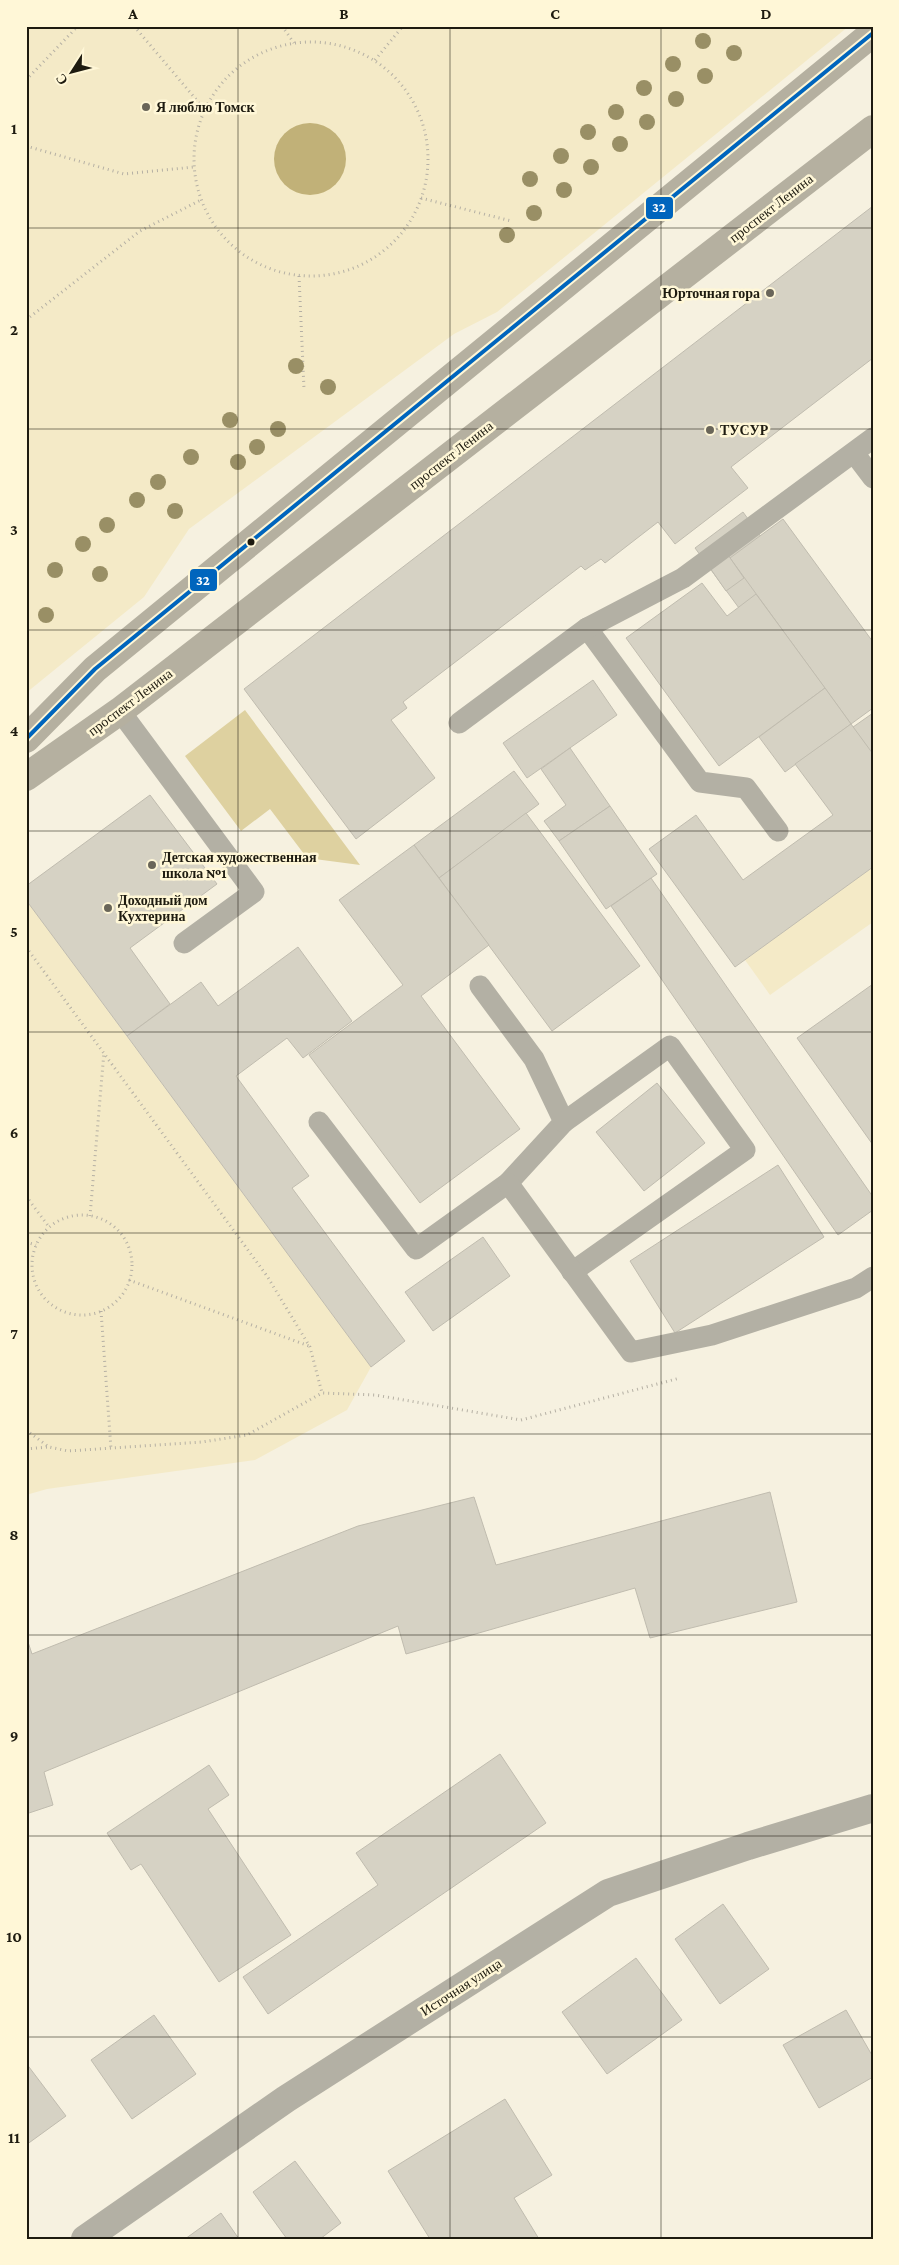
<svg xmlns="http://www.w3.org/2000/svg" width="899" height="2265" viewBox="0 0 899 2265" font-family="'Crimson Pro',serif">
<rect width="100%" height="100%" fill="#f6f1e0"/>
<g fill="#f4eac7">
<path d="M26,26H849L497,312L454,334L189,529L144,597L26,693Z"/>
<path d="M873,867V922L770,995L745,960Z"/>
<path d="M26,900L371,1367L347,1410L255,1460L47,1489L26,1495Z"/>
</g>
<path fill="#ded1a0" d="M245,710L360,865L307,858L270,809L241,831L185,756Z"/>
<circle fill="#c1b178" cx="310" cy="159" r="36"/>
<g fill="#d6d2c4" stroke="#c0bcaf">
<path d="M873,206V358L731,467L748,488L675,544L658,522L605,563L601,559L585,570L581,566L403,702L407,708L391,720L435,778L356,839L244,689Z"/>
<path d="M743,512L767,545L772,540L873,678V684L821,720L695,548Z"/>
<path d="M783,519L873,642V708L851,724L730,558Z"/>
<path d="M719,542L744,578L726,591L701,555Z"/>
<path d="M702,583L727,616L756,594L825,688L719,766L626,638Z"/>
<path d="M593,680L617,715L527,778L503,743Z"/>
<path d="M825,688L851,724L785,772L759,737Z"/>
<path d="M873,713V770L846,732Z"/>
<path d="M851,724L873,754V867L735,967L649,849L696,815L743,880L833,815L795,764Z"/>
<path d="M570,748L610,806L559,841L544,821L566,805L541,769Z"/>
<path d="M514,771L539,804L439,878L414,845Z"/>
<path d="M150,795L217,884L130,948L170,1004L127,1036L26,900V886Z"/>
<path d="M610,806L657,874L606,909L559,841Z"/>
<path d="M526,813L640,966L552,1031L439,878Z"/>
<path d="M414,845L489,945L421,996L520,1129L420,1203L309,1055L403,985L339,900Z"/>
<path d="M651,878L873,1197V1210L838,1235L611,906Z"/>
<path d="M298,947L352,1021L303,1058L287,1038L236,1076L309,1176L292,1188L405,1341L371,1367L127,1036L201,982L218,1006Z"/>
<path d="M873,984V1145L797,1038Z"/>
<path d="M657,1083L705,1143L644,1191L596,1132Z"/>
<path d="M778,1165L824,1237L675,1333L630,1261Z"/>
<path d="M483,1237L510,1276L433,1331L405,1292Z"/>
<path d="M770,1492L797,1602L650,1638L635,1588L406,1654L398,1626L44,1772L53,1805L26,1814V1636L32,1654L358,1526L474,1497L496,1565Z"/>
<path d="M500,1754L546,1823L268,2014L243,1977L378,1885L356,1853Z"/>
<path d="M209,1765L229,1795L208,1809L291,1935L219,1982L141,1864L131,1870L107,1833Z"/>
<path d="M723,1904L769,1969L720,2004L675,1939Z"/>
<path d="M636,1958L682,2020L607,2074L562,2012Z"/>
<path d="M846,2010L873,2057V2077L819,2108L783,2045Z"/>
<path d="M154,2015L196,2074L132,2119L91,2060Z"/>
<path d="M26,2063L66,2116L26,2145Z"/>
<path d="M505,2099L552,2175L514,2198L539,2239H430L388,2171Z"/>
<path d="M295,2161L341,2223L320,2239H287L253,2192Z"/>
<path d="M221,2213L239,2239H185Z"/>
</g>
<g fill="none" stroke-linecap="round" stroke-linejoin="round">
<g stroke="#b5b0a4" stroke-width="3" stroke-dasharray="1 4" stroke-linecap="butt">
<path d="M134,26L205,110"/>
<path d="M282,26L294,43"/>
<circle cx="311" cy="159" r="117"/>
<path d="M375,60L403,26"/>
<path d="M26,80L78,26"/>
<path d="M26,146L124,174L194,167"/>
<path d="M421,198L511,221"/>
<path d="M299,276L304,389"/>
<path d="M26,320L140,231L201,200"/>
<path d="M26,947L267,1276L310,1347L322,1393"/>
<path d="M26,1196L49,1227"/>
<circle cx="82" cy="1265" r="50"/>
<path d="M90,1216L104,1052"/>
<path d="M26,1242L36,1245"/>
<path d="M129,1280L309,1346"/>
<path d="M101,1311L111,1449"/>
<path d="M26,1430L49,1447L68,1451L202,1442L247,1435L322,1393L375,1395L521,1420L680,1378"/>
<path d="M26,1449L48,1447"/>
</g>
<g stroke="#b3b0a4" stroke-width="21">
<path d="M854,453L873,478"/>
<path d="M587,628L700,782L746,788L778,831"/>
<path d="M120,711L254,892L184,943"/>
<path d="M459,723L587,628L683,578L873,438"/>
<path d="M319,1122L416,1249L508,1183L564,1122L534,1059L480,986"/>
<path d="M564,1122L670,1046L745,1150L572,1272"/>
<path d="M508,1183L631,1352L712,1335L856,1288L873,1277"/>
</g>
<path stroke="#b3b0a4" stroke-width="28" d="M85,2239L286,2099L608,1893L748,1846L873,1808"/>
<g stroke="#b5b0a0" stroke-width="28">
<path d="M26,739L95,669L873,33"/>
<path d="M26,777L120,711L873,129"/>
</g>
<g stroke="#fff7d7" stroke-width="8">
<path id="bus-1" d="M26,739L95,669L873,33"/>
</g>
<use href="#bus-1" stroke="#0065bd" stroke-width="4"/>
</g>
<g fill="#998f65">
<circle cx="703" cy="41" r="8"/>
<circle cx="734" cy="53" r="8"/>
<circle cx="673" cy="64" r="8"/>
<circle cx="705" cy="76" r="8"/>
<circle cx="644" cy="88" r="8"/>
<circle cx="676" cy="99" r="8"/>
<circle cx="616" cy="112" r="8"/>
<circle cx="647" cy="122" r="8"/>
<circle cx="588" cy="132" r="8"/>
<circle cx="620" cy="144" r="8"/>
<circle cx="561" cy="156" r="8"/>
<circle cx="591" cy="167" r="8"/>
<circle cx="530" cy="179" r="8"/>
<circle cx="564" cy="190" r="8"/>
<circle cx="534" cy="213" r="8"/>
<circle cx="507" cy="235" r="8"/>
<circle cx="296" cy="366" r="8"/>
<circle cx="328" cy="387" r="8"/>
<circle cx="230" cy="420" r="8"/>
<circle cx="278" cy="429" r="8"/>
<circle cx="257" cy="447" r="8"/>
<circle cx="191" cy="457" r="8"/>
<circle cx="238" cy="462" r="8"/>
<circle cx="158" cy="482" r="8"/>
<circle cx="137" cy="500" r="8"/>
<circle cx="175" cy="511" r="8"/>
<circle cx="107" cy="525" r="8"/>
<circle cx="83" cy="544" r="8"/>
<circle cx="55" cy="570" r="8"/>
<circle cx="100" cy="574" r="8"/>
<circle cx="46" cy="615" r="8"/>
</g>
<path fill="none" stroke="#1e1b10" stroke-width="1" stroke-opacity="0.55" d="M238,26V2239M450,26V2239M661,26V2239M26,228H873M26,429H873M26,630H873M26,831H873M26,1032H873M26,1233H873M26,1434H873M26,1635H873M26,1836H873M26,2037H873"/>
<g fill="#6a6659" stroke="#fff7d7" stroke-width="2">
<circle cx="146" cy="107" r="5"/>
<circle cx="770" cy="293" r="5"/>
<circle cx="710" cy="430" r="5"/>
<circle cx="152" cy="865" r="5"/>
<circle cx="108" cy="908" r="5"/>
</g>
<circle fill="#1e1b10" stroke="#fff7d7" stroke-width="2" cx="251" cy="542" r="4.5"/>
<g text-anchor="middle" stroke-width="5" stroke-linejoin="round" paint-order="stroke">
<g font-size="14" font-weight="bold" fill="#1e1b10" stroke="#fff7d7" text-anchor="start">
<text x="156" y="112">Я люблю Томск</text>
<text x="760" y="298" text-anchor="end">Юрточная гора</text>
<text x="720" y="435">ТУСУР</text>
<text x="162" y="862">Детская художественная<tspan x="162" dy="16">школа №1</tspan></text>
<text x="118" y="905">Доходный дом<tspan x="118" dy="16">Кухтерина</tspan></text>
</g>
<g font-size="14" fill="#1e1b10" stroke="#fff7d7">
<text transform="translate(771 208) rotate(-38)" y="5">проспект Ленина</text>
<text transform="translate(451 455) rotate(-38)" y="5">проспект Ленина</text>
<text transform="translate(130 702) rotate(-37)" y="5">проспект Ленина</text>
<text transform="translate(461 1987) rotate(-33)" y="5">Источная улица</text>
</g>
</g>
<g stroke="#fff7d7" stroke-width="2">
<rect x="645" y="196" width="29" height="24" rx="5" fill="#0065bd"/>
<rect x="189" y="568" width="29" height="24" rx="5" fill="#0065bd"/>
</g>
<g font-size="14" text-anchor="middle" font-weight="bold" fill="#fff">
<text x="659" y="212">32</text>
<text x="203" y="585">32</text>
</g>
<rect width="899" height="2265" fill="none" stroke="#fff7d7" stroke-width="55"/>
<g transform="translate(72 72) rotate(234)" stroke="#fff7d7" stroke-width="4" paint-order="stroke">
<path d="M0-4L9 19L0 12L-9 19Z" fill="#1e1b10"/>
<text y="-8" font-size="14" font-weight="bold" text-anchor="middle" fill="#1e1b10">С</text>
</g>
<rect x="28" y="28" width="844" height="2210" fill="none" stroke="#1e1b10" stroke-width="2"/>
<g font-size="16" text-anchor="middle" font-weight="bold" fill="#1e1b10">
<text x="133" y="19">A</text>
<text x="344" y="19">B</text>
<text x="555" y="19">C</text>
<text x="766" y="19">D</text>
<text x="14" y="134">1</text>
<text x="14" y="335">2</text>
<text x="14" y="535">3</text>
<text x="14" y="736">4</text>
<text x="14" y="937">5</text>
<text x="14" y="1138">6</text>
<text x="14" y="1339">7</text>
<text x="14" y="1540">8</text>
<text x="14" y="1741">9</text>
<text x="14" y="1942">10</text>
<text x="14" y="2143">11</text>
</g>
</svg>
